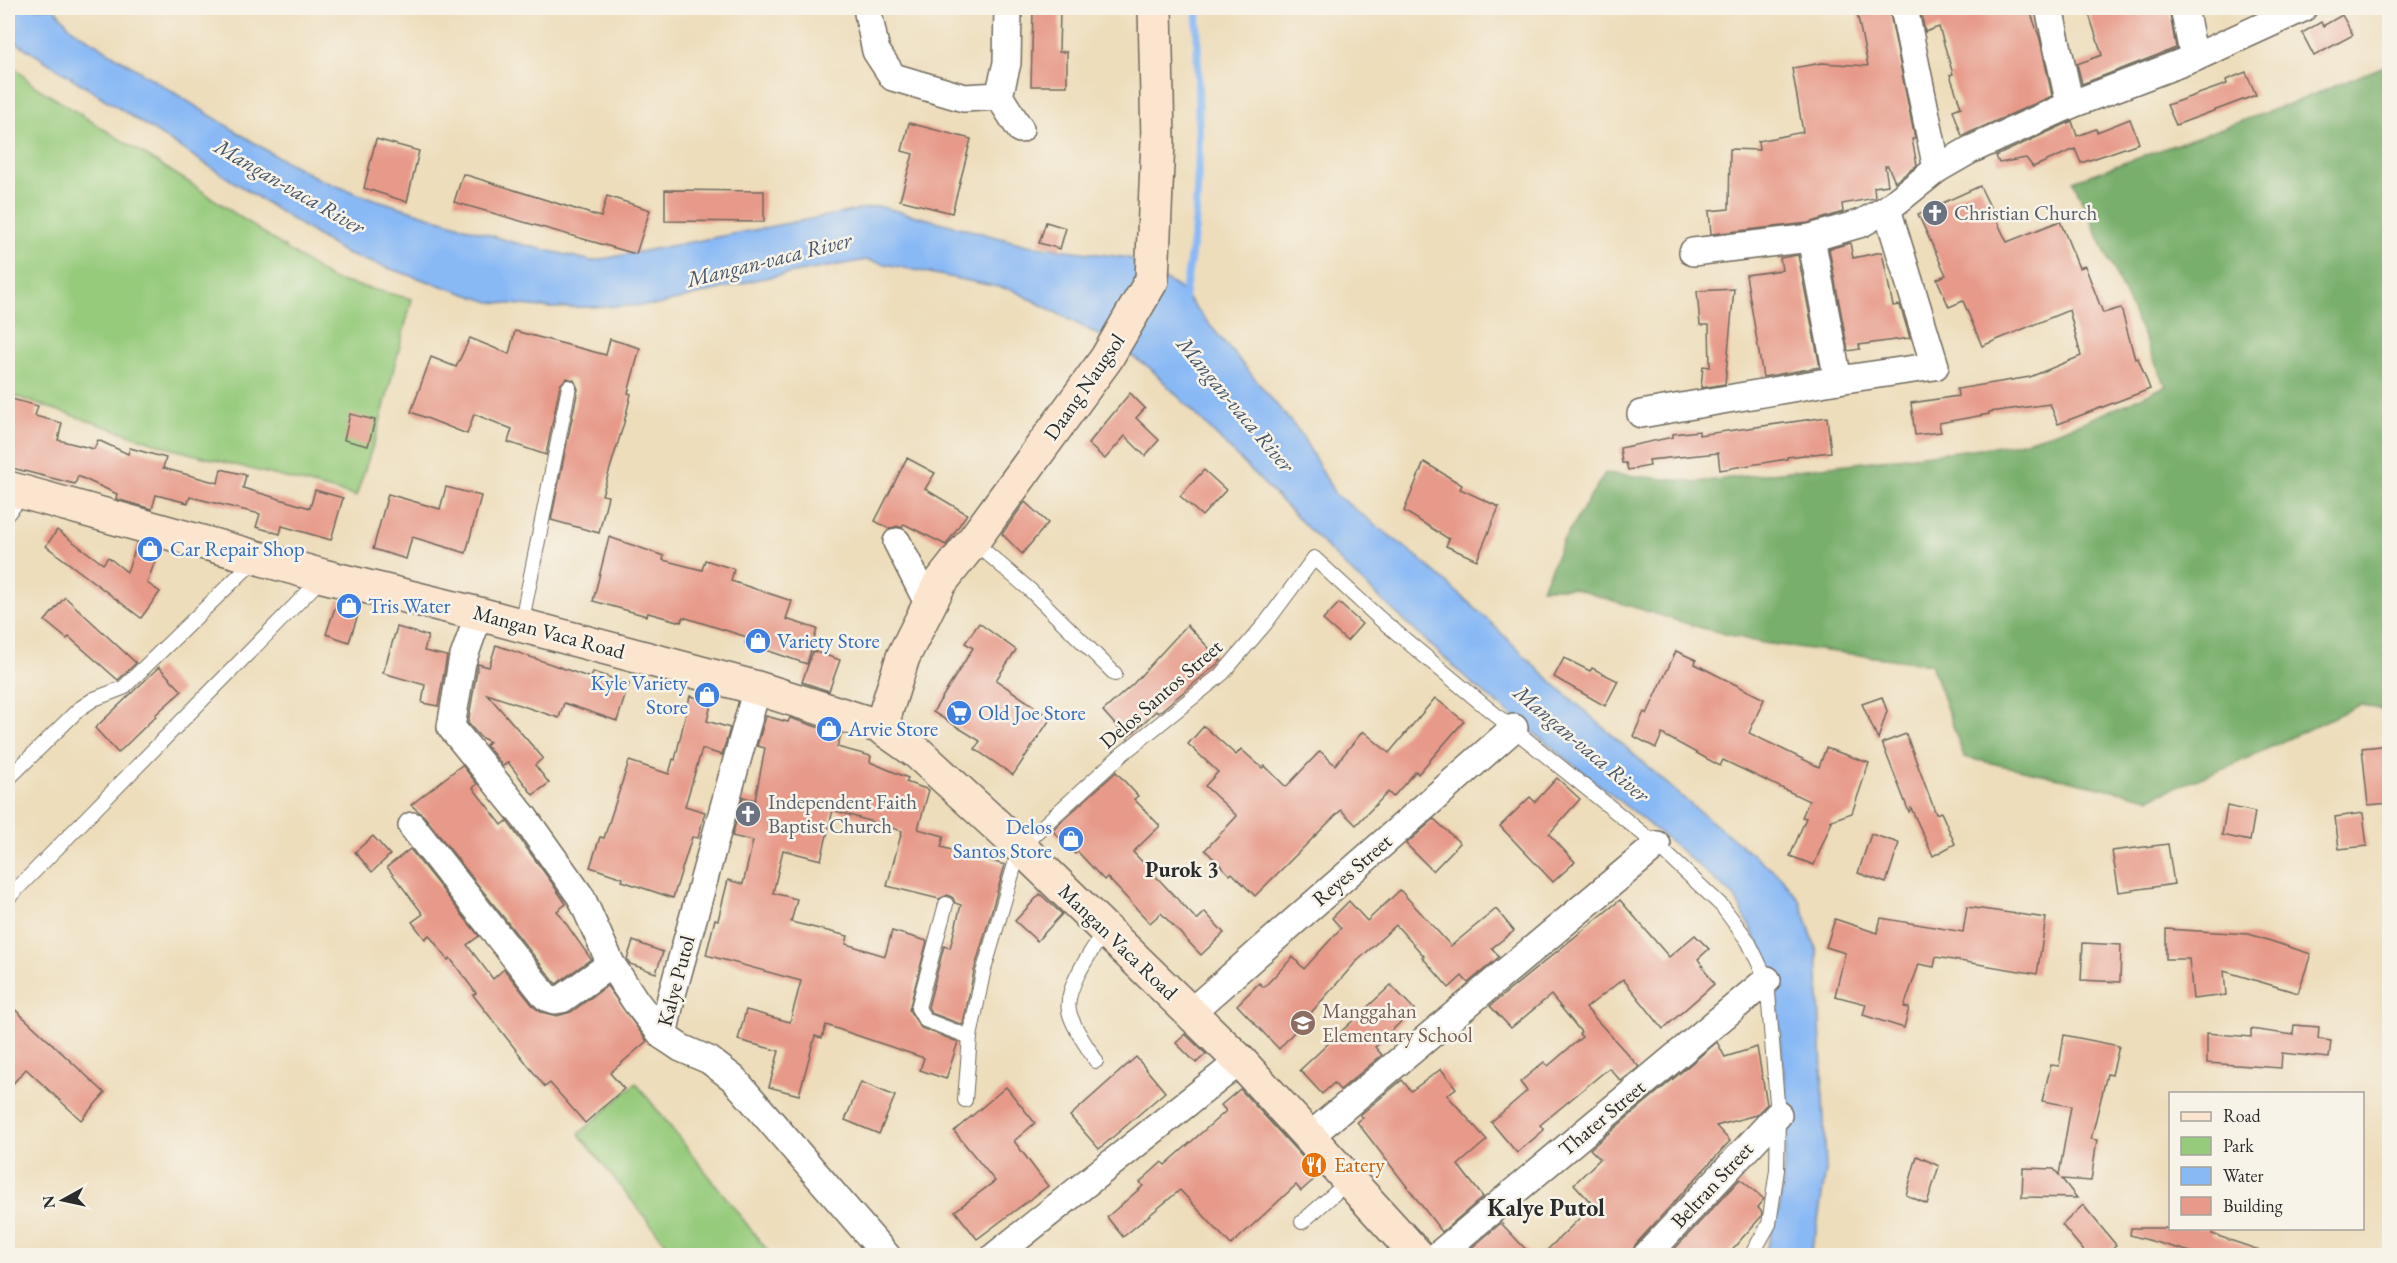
<svg xmlns="http://www.w3.org/2000/svg" width="2397" height="1263" viewBox="0 0 2397 1263" font-family="'EB Garamond',serif">
<rect width="100%" height="100%" fill="#f7f3e8"/>
<filter id="ink" filterUnits="userSpaceOnUse"><feTurbulence type="fractalNoise" baseFrequency=".0167" numOctaves="2"/><feDisplacementMap in="SourceGraphic" scale="12" xChannelSelector="R" yChannelSelector="G"/><feConvolveMatrix kernelMatrix="1 2 1 2 8 2 1 2 1" color-interpolation-filters="sRGB"/></filter>
<filter id="wash" filterUnits="userSpaceOnUse"><feTurbulence type="fractalNoise" baseFrequency=".008" numOctaves="4" result="noise"/><feDisplacementMap in="SourceGraphic" scale="24" xChannelSelector="R" yChannelSelector="G"/><feGaussianBlur stdDeviation="1.35" result="paint"/><feColorMatrix in="noise" values="0 0 0 0 0 0 0 0 0 0 0 0 0 0 0 0 0 1.4 0 .05"/><feComposite in="paint" operator="in"/></filter>
<g filter="url(#wash)">
<rect width="100%" height="100%" fill="#edddbb"/>
<g fill="#96cb7c" stroke="#607b54" stroke-width="1.5">
<path d="M8,61L33,85L190,183L331,279L412,299L378,430L356,496L173,449L8,394Z"/>
<path d="M636,1083L771,1255H675L579,1134Z"/>
</g>
<path fill="#78af6c" stroke="#526d4c" stroke-width="1.5" d="M2389,64V713L2361,704L2231,766L2149,798L1964,757L1931,664L1762,643L1698,627L1572,588H1542L1563,541L1605,473L1697,482L2006,445C2062,435 2115,408 2166,386L2073,181L2295,102Z"/>
<path fill="#89b9f5" stroke="#5a7290" stroke-width="1.5" d="M8,8H54L72,29L274,155L319,179L355,193L512,242L592,261L878,206L1027,245L1129,258L1179,288L1301,434L1335,494L1419,558L1487,619L1543,674L1690,804L1781,877L1800,901L1817,951L1826,1170L1816,1233L1809,1255H1762L1765,1252L1780,1206L1788,1121L1775,978L1735,897L1666,838L1475,686L1344,565L1149,367L1095,333L1013,290L866,260L759,279L658,305L552,308L490,302L346,254L8,37Z"/>
<g fill="none" stroke-linecap="round" stroke-linejoin="round">
<path stroke="#89b9f5" stroke-width="8" d="M1183,305L1195,228L1199,152L1197,8"/>
</g>
<g id="blocks">
<g fill="#e79a89">
<path d="M1856,8H1889L1915,139H1912L1917,165L1895,182L1888,166H1885L1888,185L1874,187L1875,198L1842,204L1843,212L1808,223L1711,234L1709,211L1729,209L1730,149L1759,150L1758,141L1803,132L1792,68L1822,63L1868,66Z"/>
<path d="M1920,8H2029L2040,39L2052,96L1962,136L1953,110L1961,107L1950,75L1953,74L1939,27L1925,32Z"/>
<path d="M2087,8H2169L2176,48L2082,84L2077,64L2102,55Z"/>
<path d="M1033,10L1060,11L1059,52H1067V86H1031Z"/>
<path d="M2342,15L2353,35L2314,56L2302,33L2321,22L2323,26Z"/>
<path d="M2246,72L2256,95L2176,125L2167,105L2227,84L2226,80Z"/>
<path d="M2130,119L2139,143L2081,163L2075,149L2033,167L2026,158L1999,163L1996,156L2072,121L2077,136L2096,129L2097,132Z"/>
<path d="M909,123L971,139L952,213L900,200L913,154L902,151Z"/>
<path d="M376,139L419,151L407,202L364,188Z"/>
<path d="M463,174L601,217L607,196L650,210L636,254L454,202Z"/>
<path d="M1980,186L2007,242L2060,221L2079,268L2085,266L2103,313L2121,308L2135,359L2138,358L2150,389L2058,424L2050,404L1989,412V414L1939,423L1941,432L1915,435L1911,403L1958,396L1957,389L2030,377L2081,356L2069,310L1982,346L1963,301L1949,307L1937,279L1946,275L1918,214Z"/>
<path d="M665,190L764,191V222L665,221Z"/>
<path d="M1046,222L1066,228L1060,249L1039,243Z"/>
<path d="M1850,243L1853,258L1882,252L1893,306L1900,305L1910,338L1859,345L1860,349L1848,351L1829,249Z"/>
<path d="M1798,255L1820,367L1763,377L1746,275L1782,270L1780,258Z"/>
<path d="M1734,289L1725,384L1701,388L1703,366L1710,367L1709,325H1700L1697,291Z"/>
<path d="M515,331L606,355L610,339L640,348L628,393L631,394L624,423L602,495L608,496L599,533L551,520L578,389L574,380L567,378L560,385L546,455L508,442L512,429L474,414L467,434L411,412L431,357L456,367L470,338L509,354Z"/>
<path d="M1130,393L1145,408L1136,418L1159,440L1145,456L1125,436L1105,459L1088,444Z"/>
<path d="M8,398L38,406L35,416L62,423L58,440L94,449L98,440L128,454L130,448L166,458L163,468L218,483L221,469L246,475L243,488L310,508L315,490L343,498L331,540L282,526L280,534L256,527L260,514L190,497L188,503L156,495L152,509L116,499L117,494L78,476L75,484L8,467Z"/>
<path d="M350,414L375,420L368,446L344,440Z"/>
<path d="M1827,417L1831,452L1787,457V459L1720,470L1718,453L1649,460L1650,466L1628,470L1626,463H1622L1620,448L1673,437V434L1699,431V435Z"/>
<path d="M907,458L935,473L925,489L967,514L946,545L904,524L902,528L897,526L889,529L875,521Z"/>
<path d="M1424,462L1462,485L1460,489L1499,507L1477,560L1446,546L1449,539L1404,511Z"/>
<path d="M1204,470L1226,490L1202,516L1180,496Z"/>
<path d="M446,487L481,496L466,553L412,537L406,559L373,549L388,494L440,509Z"/>
<path d="M1025,502L1048,523L1022,554L1002,534Z"/>
<path d="M57,530L103,564L108,557L127,572L137,544L159,550L147,583L160,592L141,618L46,546Z"/>
<path d="M609,537L664,556L663,560L702,570L705,560L734,569L731,581L792,601L786,619L817,629L807,664L745,643L747,637L683,617L681,622L648,613L647,616L593,601Z"/>
<path d="M65,597L136,663L118,680L69,637L67,639L45,621Z"/>
<path d="M338,599L361,606L349,642L326,634Z"/>
<path d="M1339,603L1362,624L1347,641L1323,620Z"/>
<path d="M979,623L1016,650L996,680L1051,718L1013,775L975,749L980,741L933,712L973,648L965,643Z"/>
<path d="M1187,625L1221,661L1158,713L1156,711L1127,738L1103,711L1133,684Z"/>
<path d="M397,627L428,636L424,651L447,656L438,706L422,703L425,685L383,673Z"/>
<path d="M496,645L591,678L593,672L629,684L617,721L564,703L559,718L487,694L543,758L535,765L549,783L533,795L508,762L503,766L486,745L490,742L480,737L468,723L478,664L489,667Z"/>
<path d="M813,651L840,660L829,691L802,682Z"/>
<path d="M1676,651L1696,660L1695,664L1764,699L1749,733L1819,767L1826,748L1869,763L1852,813L1829,821H1832L1814,865L1790,856L1806,818L1802,817L1809,801L1723,760L1720,766L1662,734L1656,748L1633,736L1644,712L1647,714Z"/>
<path d="M1564,658L1590,671L1592,668L1618,681L1605,706L1554,677Z"/>
<path d="M159,667L182,691L155,715L156,716L118,753L95,728Z"/>
<path d="M690,696L712,701L707,721L730,728L722,755L702,749L685,806L705,812L698,838L692,837L673,898L622,881L623,878L590,867L600,837L604,838L629,761L669,774L673,759L675,760Z"/>
<path d="M1882,697L1887,711L1878,739L1862,704Z"/>
<path d="M1435,698L1464,721L1418,774L1416,771L1393,797L1388,792L1356,825L1341,810L1255,896L1232,873L1230,875L1205,850L1237,816L1205,786L1218,772L1188,744L1204,726L1236,755L1241,749L1262,768L1265,766L1286,787L1320,751L1335,765L1363,731L1389,753Z"/>
<path d="M766,716L788,722L790,718L841,735L837,747L871,756L870,762L908,778L906,782L929,790L918,829L944,836L941,847L1005,865L974,971L963,1025L931,1013L928,1007L944,946L950,948L961,905L955,903L953,898L948,895L939,899L887,886L902,831L833,810L821,860L783,850L773,893L797,899L791,922L848,936L846,944L885,956L892,931L927,941L909,1010L921,1028L958,1042L946,1079L920,1070L924,1058L826,1025L822,1038L815,1036L799,1095L769,1087L779,1051L738,1040L746,1010L790,1022L801,981L706,955L715,919L718,920L728,880L743,884L753,841L732,836L743,797L755,800L765,748L757,746Z"/>
<path d="M1906,734L1936,814L1941,812L1955,844L1933,856L1911,808L1909,812L1882,743Z"/>
<path d="M2390,745V803L2368,805L2362,748Z"/>
<path d="M462,765L477,784L473,788L502,825L507,821L552,883L566,904L557,911L591,959L556,984L424,816L411,805Z"/>
<path d="M1116,772L1138,796L1134,799L1160,826L1133,852L1197,920L1205,912L1224,933L1201,955L1161,913L1150,923L1107,877L1104,880L1078,852L1075,854L1052,830Z"/>
<path d="M1557,778L1580,799L1549,834L1575,862L1553,882L1500,826L1530,797L1535,802Z"/>
<path d="M2227,806L2255,812L2250,841L2222,835Z"/>
<path d="M2363,813L2367,846L2339,849L2335,817Z"/>
<path d="M1434,819L1460,843L1433,871L1406,844Z"/>
<path d="M1871,834L1899,843L1886,883L1858,873Z"/>
<path d="M373,836L390,855L372,872L355,852Z"/>
<path d="M2168,844L2174,884L2119,892L2112,851Z"/>
<path d="M410,849L479,936L467,945L493,979L504,969L534,1007L541,1012L557,1016L571,1012L607,986L647,1041L610,1073L624,1089L585,1123L550,1083L545,1087L473,995L476,993L450,958L448,960L429,935L425,939L412,922L423,914L387,867Z"/>
<path d="M1400,890L1451,946L1496,909L1514,931L1492,948L1499,957L1468,983L1462,976L1449,988L1422,957L1424,956L1396,925L1355,963L1279,1049L1237,1005L1259,983L1264,987L1293,957L1304,969L1341,928L1332,918L1349,901L1367,921Z"/>
<path d="M1040,894L1062,914L1037,941L1015,921Z"/>
<path d="M1620,900L1669,957L1695,935L1709,949L1698,959L1714,984L1663,1029L1623,979L1586,1008L1639,1067L1621,1081L1609,1068L1540,1125L1544,1130L1517,1153L1491,1122L1527,1091L1520,1082L1544,1062L1548,1066L1582,1037L1579,1034L1581,1032L1551,995L1511,1028L1490,1006Z"/>
<path d="M1967,907L2046,918L2037,974L1936,957L1934,967L1919,964L1904,1007L1909,1008L1904,1028L1863,1015L1866,1004L1835,996L1845,953L1826,947L1835,919L1877,933L1881,918L1963,932Z"/>
<path d="M2166,929L2249,934L2311,954L2298,993L2224,971L2226,995L2193,999L2189,959H2166Z"/>
<path d="M633,941L663,952L656,973L630,964L627,959Z"/>
<path d="M2083,943L2121,945L2120,982L2081,980Z"/>
<path d="M1391,985L1414,1009L1375,1047L1382,1055L1340,1090L1334,1083L1322,1094L1300,1070Z"/>
<path d="M8,1003L105,1093L81,1120L26,1069L8,1089Z"/>
<path d="M2294,1025L2319,1027L2318,1039L2331,1041L2329,1058L2282,1053L2281,1068L2207,1063V1033L2251,1037V1029L2293,1035Z"/>
<path d="M1185,1034L1206,1054L1196,1063L1176,1043Z"/>
<path d="M2064,1035L2119,1046L2112,1075L2107,1074L2091,1139L2097,1140L2091,1181L2062,1179L2077,1198L2022,1197L2023,1168L2054,1169L2059,1175L2071,1106L2042,1101L2051,1065L2059,1066Z"/>
<path d="M1717,1042L1725,1057L1757,1047L1767,1104L1756,1115L1716,1126L1730,1141L1635,1245L1631,1256H1541L1593,1205L1574,1184L1600,1159L1590,1149Z"/>
<path d="M1136,1057L1165,1092L1099,1149L1070,1116Z"/>
<path d="M1441,1069L1456,1088L1447,1095L1487,1140L1458,1165L1483,1197L1442,1232L1357,1122L1363,1118L1360,1115L1402,1080L1411,1091Z"/>
<path d="M861,1082L895,1096L879,1134L845,1120Z"/>
<path d="M1006,1087L1035,1123L1014,1141L1048,1186L977,1239L955,1211L995,1181L954,1131Z"/>
<path d="M1240,1089L1319,1175L1301,1191L1296,1185L1231,1245L1180,1190L1123,1237L1107,1217L1143,1186L1140,1182L1162,1162L1165,1165L1226,1111L1221,1105Z"/>
<path d="M1917,1156L1939,1166L1927,1204L1906,1195Z"/>
<path d="M1740,1179L1764,1199L1757,1207L1762,1212L1761,1217L1736,1245L1726,1256H1668Z"/>
<path d="M2083,1205L2116,1245L2102,1256H2088L2062,1225Z"/>
<path d="M1501,1223L1532,1256H1462Z"/>
<path d="M2131,1228H2213L2212,1234L2265,1252L2264,1256H2205L2130,1235Z"/>
</g>
</g>
</g>
<g filter="url(#ink)">
<use href="#blocks" fill-opacity="0" stroke="#6f695d" stroke-width="1.5"/>
<g fill="none" stroke-linecap="round" stroke-linejoin="round">
<g stroke="#6f695d" stroke-width="16">
<g id="lane">
<path d="M8,513L24,494"/>
<path d="M973,541L1030,590L1115,674"/>
<path d="M521,625L569,387"/>
<path d="M8,779L79,709L94,699L123,688L255,560"/>
<path d="M8,898L322,578"/>
<path d="M946,904L918,1008L925,1020L970,1037"/>
<path d="M1096,1061C1087,1046 1073,1028 1069,1011C1064,988 1093,949 1105,930"/>
<path d="M965,1100L970,1037L983,973L1020,847L1121,755L1223,673L1265,624L1314,558L1379,618L1481,703L1657,845L1722,906L1748,941L1767,980L1778,1115L1777,1170L1769,1224L1751,1256"/>
<path d="M1302,1222L1349,1181"/>
</g>
</g>
<g stroke="#6f695d" stroke-width="30">
<g id="street">
<path d="M1904,8L1937,169"/>
<path d="M2049,8L2070,105"/>
<path d="M2184,8L2194,58"/>
<path d="M868,13L876,51L893,77L964,98L999,96L1007,63L1008,8"/>
<path d="M999,96L1020,129"/>
<path d="M1811,238L1838,380"/>
<path d="M1693,252L1811,238L1862,223L1887,209"/>
<path d="M1641,414L1838,380L1935,366L1887,209L1937,169L1970,150L2070,105L2194,58L2303,8"/>
<path d="M897,542L928,603"/>
<path d="M479,614L462,662L451,727L524,817L581,897L611,964L636,1002L663,1036L671,998L757,688"/>
<path d="M412,826L546,997L555,1000L562,999L611,964"/>
<path d="M1191,1012L1514,728"/>
<path d="M663,1036L681,1048L709,1060L734,1079L887,1256"/>
<path d="M1310,1136L1657,845"/>
<path d="M995,1256L1240,1061"/>
<path d="M1437,1256L1767,980"/>
<path d="M1646,1256L1778,1115"/>
</g>
</g>
<g stroke="#6f695d" stroke-width="36">
<g id="secondary">
<path d="M8,488L323,576L479,614L757,688L881,727L918,753L1020,847L1240,1061L1418,1256"/>
<path d="M881,727L903,657L940,583L973,541L1106,359L1152,280L1158,141L1155,8"/>
</g>
</g>
<use href="#lane" stroke="#fff" stroke-width="14"/>
<use href="#street" stroke="#fff" stroke-width="27"/>
<use href="#secondary" stroke="#fbe5cf" stroke-width="33"/>
</g>
</g>
<defs>
<g id="church-disc" transform="scale(1.35)"><circle r="9.5" fill="#6b7280" stroke="#f7f3e8"/><path d="M-1.2-6h2.4v3.5h3.3v2.4h-3.3V6h-2.4V-.1h-3.3v-2.4h3.3Z" fill="#fff"/></g>
<g id="shop-disc" transform="scale(1.35)"><circle r="9.5" fill="#3f7fe0" stroke="#f7f3e8"/><path d="M-5-2.5h2.3a2.7 3.5 0 0 1 5.4 0H5L5.5 6h-11ZM-1.5-2.5h3a1.5 2.3 0 0 0-3 0Z" fill="#fff"/></g>
<g id="supermarket-disc" transform="scale(1.35)"><circle r="9.5" fill="#3f7fe0" stroke="#f7f3e8"/><path d="M-6-5.5h2.5l.6 2H6L4.5 2H-2.5L-4.4-4H-6ZM-1.5 3.2a1.3 1.3 0 1 0 .1 0ZM3 3.2a1.3 1.3 0 1 0 .1 0Z" fill="#fff"/></g>
<g id="school-disc" transform="scale(1.35)"><circle r="9.5" fill="#8d6e63" stroke="#f7f3e8"/><path d="M0-5L7-2L0 1L-7-2ZM-4 1L0 2.5L4 1V4Q0 6-4 4Z" fill="#fff"/></g>
<g id="restaurant-disc" transform="scale(1.35)"><circle r="9.5" fill="#e8710a" stroke="#f7f3e8"/><path d="M-5-6h1v4h1v-4h1v4h1v-4h1v5L-1.5 .5V6h-2V.5L-5-1ZM5-6V6H3V1.5H1.5Q1.5-4 5-6Z" fill="#fff"/></g>
</defs>
<g fill-rule="evenodd">
<use href="#church-disc" x="1935" y="213"/>
<use href="#shop-disc" x="150" y="549"/>
<use href="#shop-disc" x="349" y="606"/>
<use href="#shop-disc" x="758" y="641"/>
<use href="#shop-disc" x="707" y="695"/>
<use href="#supermarket-disc" x="959" y="713"/>
<use href="#shop-disc" x="829" y="729"/>
<use href="#church-disc" x="748" y="814"/>
<use href="#shop-disc" x="1071" y="839"/>
<use href="#school-disc" x="1303" y="1023"/>
<use href="#restaurant-disc" x="1314" y="1165"/>
</g>
<g text-anchor="middle" stroke-width="5" stroke-linejoin="round" paint-order="stroke">
<g font-size="21" fill="#5b616d" stroke="#f7f3e8" text-anchor="start">
<text x="1954" y="220">Christian Church</text>
<text x="768" y="809">Independent Faith<tspan x="768" dy="24">Baptist Church</tspan></text>
</g>
<g font-size="21" fill="#2b2b2b" stroke="#f7f3e8">
<text transform="translate(1084 387) rotate(-55)" y="7">Daang Naugsol</text>
<text transform="translate(549 632) rotate(15)" y="7">Mangan Vaca Road</text>
<text transform="translate(1161 694) rotate(-41)" y="7">Delos Santos Street</text>
<text transform="translate(1352 870) rotate(-41)" y="7">Reyes Street</text>
<text transform="translate(1118 942) rotate(44)" y="7">Mangan Vaca Road</text>
<text transform="translate(676 981) rotate(-75)" y="7">Kalye Putol</text>
<text transform="translate(1602 1118) rotate(-40)" y="7">Thater Street</text>
<text transform="translate(1712 1185) rotate(-47)" y="7">Beltran Street</text>
</g>
<g font-size="21" fill="#366cbe" stroke="#f7f3e8" text-anchor="start">
<text x="170" y="556">Car Repair Shop</text>
<text x="368" y="613">Tris Water</text>
<text x="777" y="648">Variety Store</text>
<text x="688" y="690" text-anchor="end">Kyle Variety<tspan x="688" dy="24">Store</tspan></text>
<text x="978" y="720">Old Joe Store</text>
<text x="848" y="736">Arvie Store</text>
<text x="1052" y="834" text-anchor="end">Delos<tspan x="1052" dy="24">Santos Store</tspan></text>
</g>
<g font-size="21" fill="#785e54" stroke="#f7f3e8" text-anchor="start">
<text x="1322" y="1018">Manggahan<tspan x="1322" dy="24">Elementary School</tspan></text>
</g>
<g font-size="21" fill="#c56008" stroke="#f7f3e8" text-anchor="start">
<text x="1334" y="1172">Eatery</text>
</g>
<g font-size="22" font-style="italic" fill="#475668" stroke="#f7f3e8">
<text transform="translate(290 186) rotate(30)" y="8">Mangan-vaca River</text>
<text transform="translate(769 259) rotate(-14)" y="8">Mangan-vaca River</text>
<text transform="translate(1236 404) rotate(50)" y="8">Mangan-vaca River</text>
<text transform="translate(1582 743) rotate(40)" y="8">Mangan-vaca River</text>
</g>
<g font-size="22" font-weight="bold" fill="#2b2b2b" stroke="#f7f3e8">
<text x="1182" y="877">Purok 3</text>
</g>
<g font-size="24" font-weight="bold" fill="#2b2b2b" stroke="#f7f3e8">
<text x="1546" y="1216">Kalye Putol</text>
</g>
</g>
<rect width="2397" height="1263" fill="none" stroke="#f7f3e8" stroke-width="30"/>
<rect x="2169" y="1092" width="195" height="138" fill="#f7f3e8" stroke="#a5a39c" stroke-width="1.5"/>
<rect x="2181" y="1112" width="30" height="9" fill="#fbe5cf" stroke="#a5a39c" stroke-width="1.5"/>
<text x="2223" y="1122" font-size="18" fill="#2b2b2b">Road</text>
<rect x="2181" y="1137" width="30" height="18" fill="#96cb7c" stroke="#a5a39c" stroke-width="1.5"/>
<text x="2223" y="1152" font-size="18" fill="#2b2b2b">Park</text>
<rect x="2181" y="1167" width="30" height="18" fill="#89b9f5" stroke="#a5a39c" stroke-width="1.5"/>
<text x="2223" y="1182" font-size="18" fill="#2b2b2b">Water</text>
<rect x="2181" y="1197" width="30" height="18" fill="#e79a89" stroke="#a5a39c" stroke-width="1.5"/>
<text x="2223" y="1212" font-size="18" fill="#2b2b2b">Building</text>
<g transform="translate(63 1200) rotate(262)" stroke="#f7f3e8" stroke-width="4.5" paint-order="stroke">
<path d="M0-4.5L10 22L0 15L-10 22Z" fill="#2b2b2b"/>
<text y="-9" font-size="16" font-weight="bold" text-anchor="middle" fill="#2b2b2b">N</text>
</g>
</svg>
